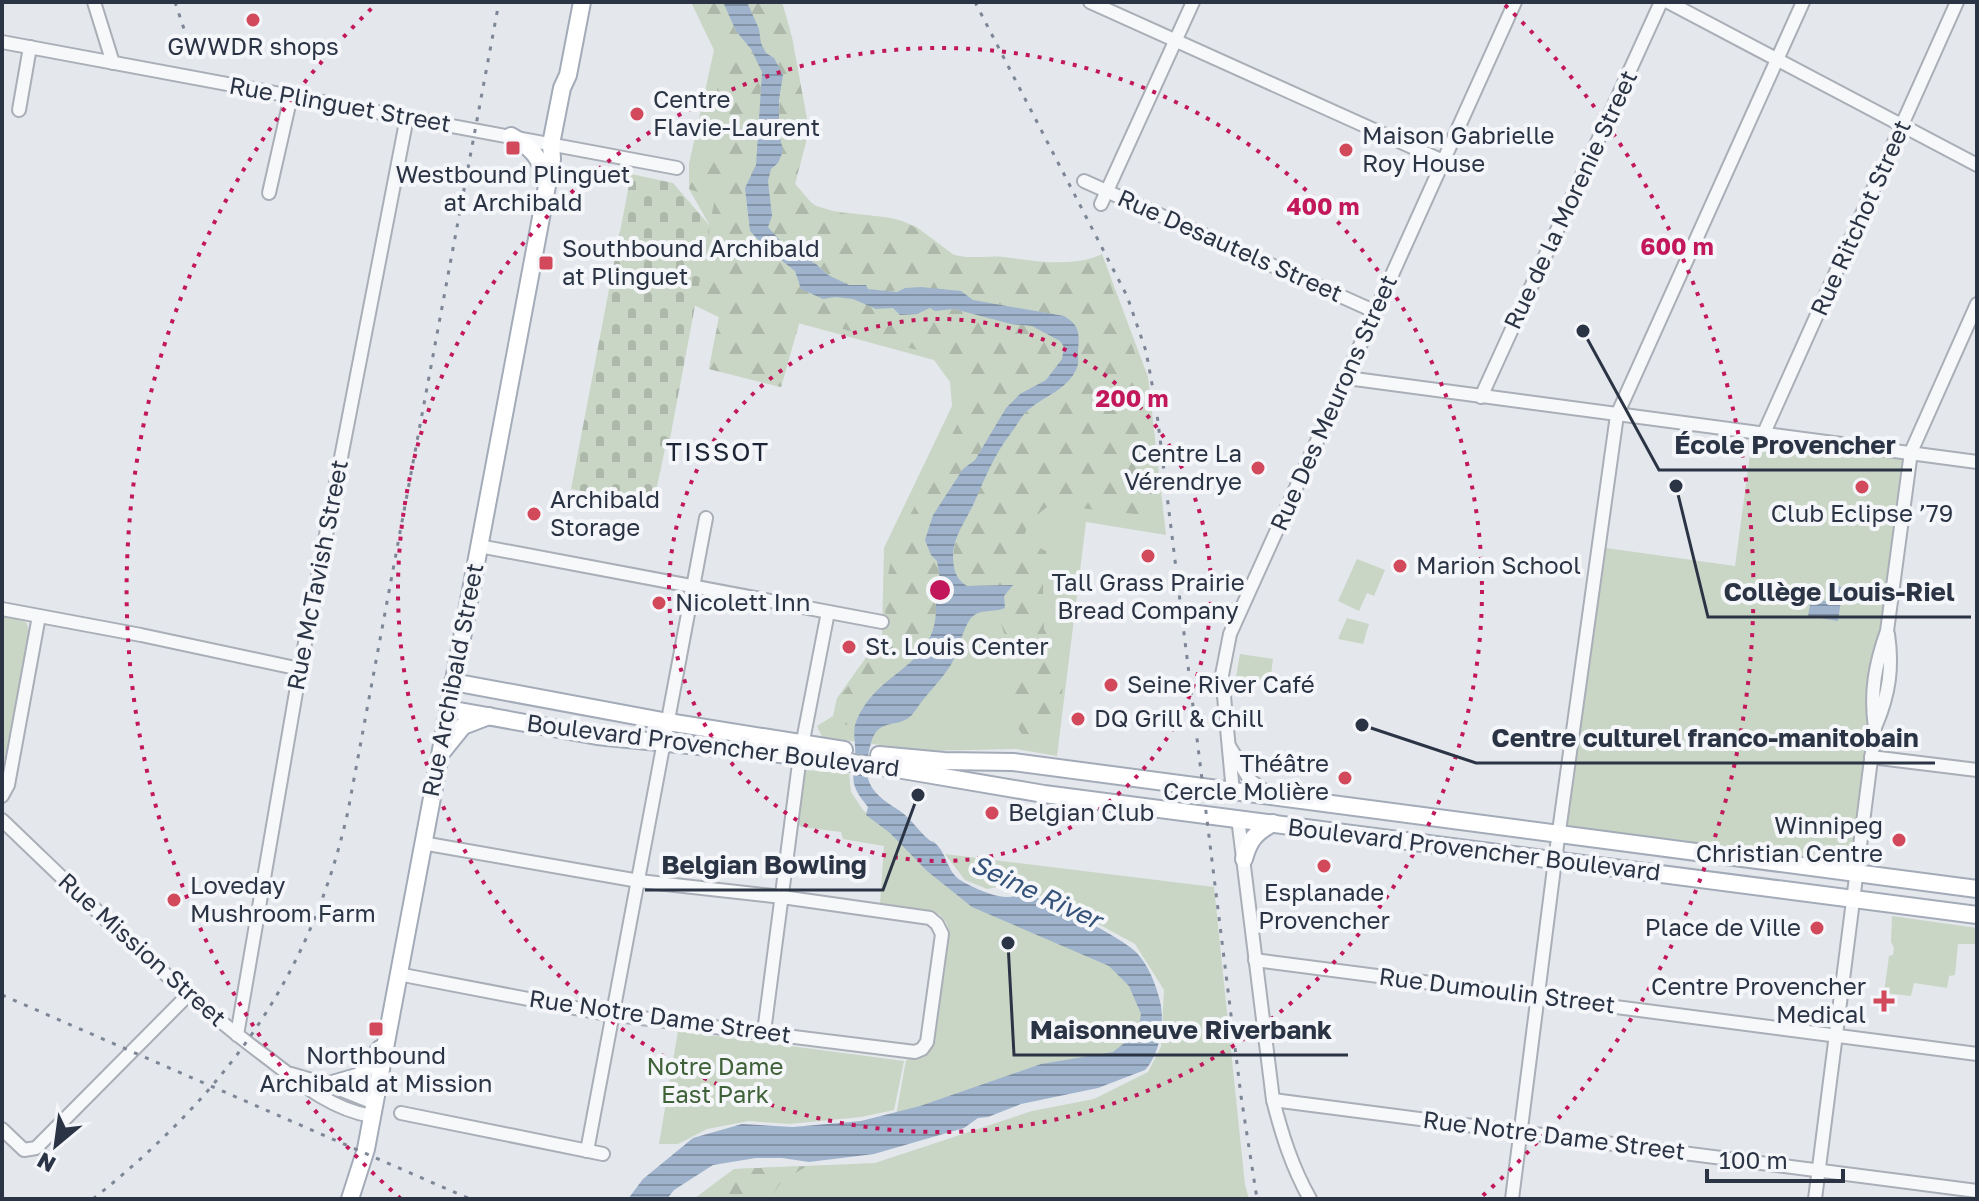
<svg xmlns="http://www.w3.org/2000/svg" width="1979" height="1201" viewBox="0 0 1979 1201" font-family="'Golos Text',sans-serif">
<defs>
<pattern id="forest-firs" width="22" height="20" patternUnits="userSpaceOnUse" patternTransform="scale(2)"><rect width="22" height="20" fill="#c9d6c5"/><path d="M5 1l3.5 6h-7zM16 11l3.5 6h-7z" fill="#adb8ab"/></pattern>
<pattern id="cemetery-stones" width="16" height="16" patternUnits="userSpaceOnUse" patternTransform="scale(2)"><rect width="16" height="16" fill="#c9d6c5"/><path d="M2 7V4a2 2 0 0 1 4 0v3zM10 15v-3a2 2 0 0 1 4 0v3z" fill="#adb8ab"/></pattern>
<pattern id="water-rules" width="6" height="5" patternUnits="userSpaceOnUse" patternTransform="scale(2)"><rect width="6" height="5" fill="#9fb4cc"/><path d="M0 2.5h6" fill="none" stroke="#8293a7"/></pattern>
</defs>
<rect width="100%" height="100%" fill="#e4e7ec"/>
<g fill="#c9d6c5">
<path d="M691,2H782L792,38L809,130L795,184L813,205L833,211L883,217L915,226L954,255L966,257H1003L1048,263L1088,261L1102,254L1148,377L1166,535L1086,522L1057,756L1016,749L924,751L822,737L817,726L833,716L837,698L882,635L884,548L952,406L950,382L934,360L798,323L781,387L709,369L719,317L694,305L710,226L689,189V164L714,50Z"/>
<path d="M1753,432L1911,452L1872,700L1856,871L1559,835L1599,547L1735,566Z"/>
<path d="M1357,559L1385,570L1374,596L1367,593L1359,611L1338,601Z"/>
<path d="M2,615L26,622L30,633L2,772Z"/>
<path d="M1347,618L1369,624L1363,644L1338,639Z"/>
<path d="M1240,654L1273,659L1270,682L1236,677Z"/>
<path d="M805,770L849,773L851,792L863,810L975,903L1099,955L1134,987L1144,1018L1130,1047L896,1116L906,1060L927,1054L933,1046L949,931L946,922L939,914L880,903L884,846L843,839L841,832L801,827L797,823Z"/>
<path d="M945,854L1214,887L1245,1185L1249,1199H694L734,1169L875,1163L1032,1111L1094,1099L1148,1072L1161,1047L1164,990L1135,944L1080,914L1013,884L987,889L965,880Z"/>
<path d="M1892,916L1977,928V944H1958L1955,975L1949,976L1947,988L1914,983L1911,996L1884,993L1889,956L1893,955L1894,948L1891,942Z"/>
<path d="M678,1031L904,1061L894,1110L861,1117L789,1124L749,1121L707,1129L678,1144H659Z"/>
</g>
<g fill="url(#forest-firs)">
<path d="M693,2H723L736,31L751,49L762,72L756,165L745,188L748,219L767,249L795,271L798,286L823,299L835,297L853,299L876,309L892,308L912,315L927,308L954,309L1011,324L1032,326L1060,341L1064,347C1063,380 1025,385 1007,407C994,422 985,443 975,461L969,463L933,515L925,540L931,555L937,561L941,585L935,594C945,669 877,666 855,727L833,721L838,699L887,636L884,592L895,544L969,402L958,371L931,354L801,317L781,387L709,369L719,317L694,305L715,198L689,189L726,58L722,40L699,17Z"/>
<path d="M747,2H782L792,38L809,130L795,184C801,190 806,198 812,203C831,219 877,212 902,221C922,228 934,247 954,255C969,261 987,255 1003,257C1034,261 1071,268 1100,255L1142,373L1154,516L1050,505C1036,515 1027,523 1023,540L1046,551L1049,566L1043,584L1044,629L1060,658L1064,680L1057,723L1053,729L1024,738L1008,711L1010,651L997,612L1005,608L1004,595L1011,589C995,584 979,590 962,584C954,573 951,563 954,550C956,533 967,519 973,504C988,472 1000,438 1025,413C1042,396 1071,389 1078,363C1080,355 1078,346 1080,338L1064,316L973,300L965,296L905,288C887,296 849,288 832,278C826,274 823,269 817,265C800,253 780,247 768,227C777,206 758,179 778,163C781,142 776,109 782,92L761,44L759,29Z"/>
<path d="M807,1166L781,1182L770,1199H694L734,1169Z"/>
</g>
<path fill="url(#cemetery-stones)" d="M631,174L673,183L710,226L669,444H666L653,505L571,489Z"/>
<g fill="url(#water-rules)">
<path d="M723,2H747L759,29L761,43L766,53L774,58L783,75L779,100V133L783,151L778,163L771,169L768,181L772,216L768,227L787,248L816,264L828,275L849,285H866L868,289L897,292L905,288L921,287L961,291L973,300L1064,316C1081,326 1079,334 1078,352C1078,358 1079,364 1076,370C1065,392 1042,396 1025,413C1020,419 1016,426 1011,433C994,455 985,478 974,503C966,520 954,536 953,554C953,568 955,579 967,586L1013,585L1004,596L1005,608C994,613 980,608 971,618C964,626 958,651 952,663C942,680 926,694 915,711C901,732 879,714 871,743C861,778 868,791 897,809C909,816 917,829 927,838C935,845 930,838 937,845C947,855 947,871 960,880C972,887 991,896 1005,897C1014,897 1025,894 1035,897C1056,905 1121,937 1136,952C1148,964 1156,985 1160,1001C1165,1022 1160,1054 1145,1070L1098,1088L1021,1104L988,1117L978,1118L964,1128L874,1154L809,1162L782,1158H756L713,1165L674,1190L667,1199H628L643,1179L693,1138L742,1124L793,1127L861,1121L920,1106L1041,1064L1113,1052L1138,1032L1141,1014L1129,986L1109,966L972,907L927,871L890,833L866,815L868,807C851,786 852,782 855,756C856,746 853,734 855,725C876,665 945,670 935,594L941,585L937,561L931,555L925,540L933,515L963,469L975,460L1006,408L1020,394L1046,380L1062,359L1064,347L1060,341L1032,326L1011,324L954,309L935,311L930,308L917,314L900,315L893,308L876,309L853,299L835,297L823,299L801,289L795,271L767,249L750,231L745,188L756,165L762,72L751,49L736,31Z"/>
<path d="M1828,585L1843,587L1838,621L1808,616L1811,599L1826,601Z"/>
</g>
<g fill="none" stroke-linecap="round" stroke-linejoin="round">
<g stroke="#a9aeb7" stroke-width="16">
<g id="minor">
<path d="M94,2L113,63"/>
<path d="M1090,2L1443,161"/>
<path d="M1668,2L1977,165"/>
<path d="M2,42L677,168"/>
<path d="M19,110L30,47"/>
<path d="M1084,181L1376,312"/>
<path d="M269,193L291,96"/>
<path d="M1101,204L1193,2"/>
<path d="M1347,378L1977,462"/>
<path d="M1481,397L1661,2"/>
<path d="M1764,433L1957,2"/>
<path d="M479,546L882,622"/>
<path d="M2,609L141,635L300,669"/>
<path d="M1876,725C1889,694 1893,668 1888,634"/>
<path d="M1229,746L1250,780L1267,793"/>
<path d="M1871,757L1977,770"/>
<path d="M1233,792L1222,675L1230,634L1515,2"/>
<path d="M2,796L8,785L39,616"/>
<path d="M1238,818L1273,1100C1282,1135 1292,1167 1310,1199"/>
<path d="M2,820C86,900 168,983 261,1053C296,1079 327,1108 371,1116"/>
<path d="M1255,960L1977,1054"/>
<path d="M398,974L601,1013L915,1052L922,1049L927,1042L942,934L937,924L930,918L782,897L639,881L422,843"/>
<path d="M764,1032L800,756L828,612"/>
<path d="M237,1035L300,669L407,117"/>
<path d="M291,1074L329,1085L374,1103"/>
<path d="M1273,1100L1977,1191"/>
<path d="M401,1113L603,1154"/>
<path d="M2,1129L24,1150L36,1148L188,995"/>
<path d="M587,1151L706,518"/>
<path d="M1512,1199L1555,860L1617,415L1803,2"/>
<path d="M1815,1199L1875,728C1870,692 1875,665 1887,631L1911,452L1977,304"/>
</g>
</g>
<g stroke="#a3abb8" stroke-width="20">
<g id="major">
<path d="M511,136C533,148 540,158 547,181"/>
<path d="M453,682L668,722L844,750"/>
<path d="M448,709L597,736L800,756L897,769L1044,794L1977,915"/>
<path d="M442,752L463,726L489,716"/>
<path d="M879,755L944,761L1013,762L1977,889"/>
<path d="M1244,859C1249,840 1255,833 1273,823"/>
<path d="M329,1085L360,1076L380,1049"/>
<path d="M350,1199L366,1149L552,159L551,144L562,88L568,75L582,2"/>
</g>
</g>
<use href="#minor" stroke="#f7f8fa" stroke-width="12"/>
<use href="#major" stroke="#fff" stroke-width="16"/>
<g stroke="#7d8696" stroke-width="3" stroke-dasharray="4 8" stroke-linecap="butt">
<path d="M175,2L185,32"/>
<path d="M975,2L1127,296L1146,351L1156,406L1241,1096L1257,1199"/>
<path d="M2,995L470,1199"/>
<path d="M93,1199C225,1094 311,977 348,811L499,2"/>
</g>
</g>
<g fill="none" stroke="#c2185b" stroke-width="4" stroke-dasharray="4 8">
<circle cx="940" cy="590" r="271"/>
<circle cx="940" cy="590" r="542"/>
<path d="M401 1199A813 813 0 0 1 375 5M1505 5A813 813 0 0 1 1479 1199"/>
</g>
<g fill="#d1495b" stroke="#f4f6f9" stroke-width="3">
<circle cx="253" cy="20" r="8"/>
<circle cx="637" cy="114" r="8"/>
<rect x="505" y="140" width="16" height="16" rx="4"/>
<circle cx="1346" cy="150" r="8"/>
<rect x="538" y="255" width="16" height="16" rx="4"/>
<circle cx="1258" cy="468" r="8"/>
<circle cx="1862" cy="487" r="8"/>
<circle cx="534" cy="514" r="8"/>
<circle cx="1148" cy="556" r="8"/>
<circle cx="1400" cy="566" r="8"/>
<circle cx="659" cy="603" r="8"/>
<circle cx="849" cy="647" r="8"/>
<circle cx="1111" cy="685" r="8"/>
<circle cx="1078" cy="719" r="8"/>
<circle cx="1345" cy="778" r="8"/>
<circle cx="992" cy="813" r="8"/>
<circle cx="1899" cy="840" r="8"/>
<circle cx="1324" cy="866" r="8"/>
<circle cx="174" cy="900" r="8"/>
<circle cx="1817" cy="928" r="8"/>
<path d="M1880 989h8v8h8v8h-8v8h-8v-8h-8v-8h8z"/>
<rect x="368" y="1021" width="16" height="16" rx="4"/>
</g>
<g text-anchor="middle" stroke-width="8" stroke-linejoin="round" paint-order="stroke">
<g font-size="24" fill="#2b3445" stroke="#f4f6f9" text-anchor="start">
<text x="253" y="55" text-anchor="middle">GWWDR shops</text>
<text x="653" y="108">Centre<tspan x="653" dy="28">Flavie-Laurent</tspan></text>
<text x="1362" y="144">Maison Gabrielle<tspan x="1362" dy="28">Roy House</tspan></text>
<text x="513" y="183" text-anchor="middle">Westbound Plinguet<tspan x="513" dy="28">at Archibald</tspan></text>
<text x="562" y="257">Southbound Archibald<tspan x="562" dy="28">at Plinguet</tspan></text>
<text x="1242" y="462" text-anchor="end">Centre La<tspan x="1242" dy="28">Vérendrye</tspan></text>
<text x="550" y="508">Archibald<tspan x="550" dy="28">Storage</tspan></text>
<text x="1862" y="522" text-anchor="middle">Club Eclipse ’79</text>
<text x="1416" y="574">Marion School</text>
<text x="1148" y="591" text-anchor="middle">Tall Grass Prairie<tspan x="1148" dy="28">Bread Company</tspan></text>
<text x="675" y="611">Nicolett Inn</text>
<text x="865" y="655">St. Louis Center</text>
<text x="1127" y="693">Seine River Café</text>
<text x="1094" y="727">DQ Grill &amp; Chill</text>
<text x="1329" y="772" text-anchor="end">Théâtre<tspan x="1329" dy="28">Cercle Molière</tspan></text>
<text x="1008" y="821">Belgian Club</text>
<text x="1883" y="834" text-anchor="end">Winnipeg<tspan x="1883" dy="28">Christian Centre</tspan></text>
<text x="190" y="894">Loveday<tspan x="190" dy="28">Mushroom Farm</tspan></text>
<text x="1324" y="901" text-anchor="middle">Esplanade<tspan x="1324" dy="28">Provencher</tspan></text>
<text x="1801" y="936" text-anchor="end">Place de Ville</text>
<text x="1866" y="995" text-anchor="end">Centre Provencher<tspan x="1866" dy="28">Medical</tspan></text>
<text x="376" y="1064" text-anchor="middle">Northbound<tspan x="376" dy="28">Archibald at Mission</tspan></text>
</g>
<g font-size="24" fill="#2b3445" stroke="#f4f6f9">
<text transform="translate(340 105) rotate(10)" y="8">Rue Plinguet Street</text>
<text transform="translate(1571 200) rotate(-65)" y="8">Rue de la Morenie Street</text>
<text transform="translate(1861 218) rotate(-66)" y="8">Rue Ritchot Street</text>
<text transform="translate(1230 246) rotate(24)" y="8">Rue Desautels Street</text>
<text transform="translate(1334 403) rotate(-66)" y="8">Rue Des Meurons Street</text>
<text transform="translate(318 575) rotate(-79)" y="8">Rue McTavish Street</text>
<text transform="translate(453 680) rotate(-79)" y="8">Rue Archibald Street</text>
<text transform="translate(713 746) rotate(7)" y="8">Boulevard Provencher Boulevard</text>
<text transform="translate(1474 850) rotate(7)" y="8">Boulevard Provencher Boulevard</text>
<text transform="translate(142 950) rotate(42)" y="8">Rue Mission Street</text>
<text transform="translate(1497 991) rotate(7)" y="8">Rue Dumoulin Street</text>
<text transform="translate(660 1017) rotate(8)" y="8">Rue Notre Dame Street</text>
<text transform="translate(1554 1136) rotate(7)" y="8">Rue Notre Dame Street</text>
</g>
<g font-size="24" fill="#3f6138" stroke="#f4f6f9">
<text x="715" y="1075">Notre Dame<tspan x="715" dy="28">East Park</tspan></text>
</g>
<g font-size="26" letter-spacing="2" fill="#1d2536" stroke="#f4f6f9">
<text x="718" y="461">TISSOT</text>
</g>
<g font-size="26" font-style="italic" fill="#34527a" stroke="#f4f6f9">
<text transform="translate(1036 892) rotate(25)" y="9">Seine River</text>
</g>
</g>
<circle cx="940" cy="590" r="12" fill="#c2185b" stroke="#f4f6f9" stroke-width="4"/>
<g font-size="24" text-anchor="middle" font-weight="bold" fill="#c2185b" stroke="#f4f6f9" stroke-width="8" stroke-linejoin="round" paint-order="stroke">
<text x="1323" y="215">400 m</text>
<text x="1677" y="255">600 m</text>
<text x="1132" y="407">200 m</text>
</g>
<path fill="none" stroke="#2b3445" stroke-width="3" d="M1583 331L1659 470H1912M1676 486L1708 617H1971M1362 725L1476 763H1935M918 795L883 890H645M1008 943L1014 1055H1348"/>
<g fill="#2b3445" stroke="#f4f6f9" stroke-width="3">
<circle cx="1583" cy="331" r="8"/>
<circle cx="1676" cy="486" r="8"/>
<circle cx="1362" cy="725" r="8"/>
<circle cx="918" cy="795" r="8"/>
<circle cx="1008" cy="943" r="8"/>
</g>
<g font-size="26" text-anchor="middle" font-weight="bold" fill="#2b3445" stroke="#f4f6f9" stroke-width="8" stroke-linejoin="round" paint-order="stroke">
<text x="1785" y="454">École Provencher</text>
<text x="1839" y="601">Collège Louis-Riel</text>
<text x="1705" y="747">Centre culturel franco-manitobain</text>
<text x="764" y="874">Belgian Bowling</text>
<text x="1181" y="1039">Maisonneuve Riverbank</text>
</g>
<rect width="1979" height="1201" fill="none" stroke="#2b3445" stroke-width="8"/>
<g transform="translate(56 1145) rotate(209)" stroke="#f4f6f9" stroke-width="6" paint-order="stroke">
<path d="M0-6L14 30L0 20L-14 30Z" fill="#2b3445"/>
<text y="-12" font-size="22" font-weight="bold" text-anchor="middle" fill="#2b3445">N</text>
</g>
<path d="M1707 1169v12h136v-12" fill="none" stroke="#2b3445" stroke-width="4"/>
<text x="1719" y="1169" font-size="24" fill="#2b3445" stroke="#f4f6f9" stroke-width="6" paint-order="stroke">100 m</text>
</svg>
